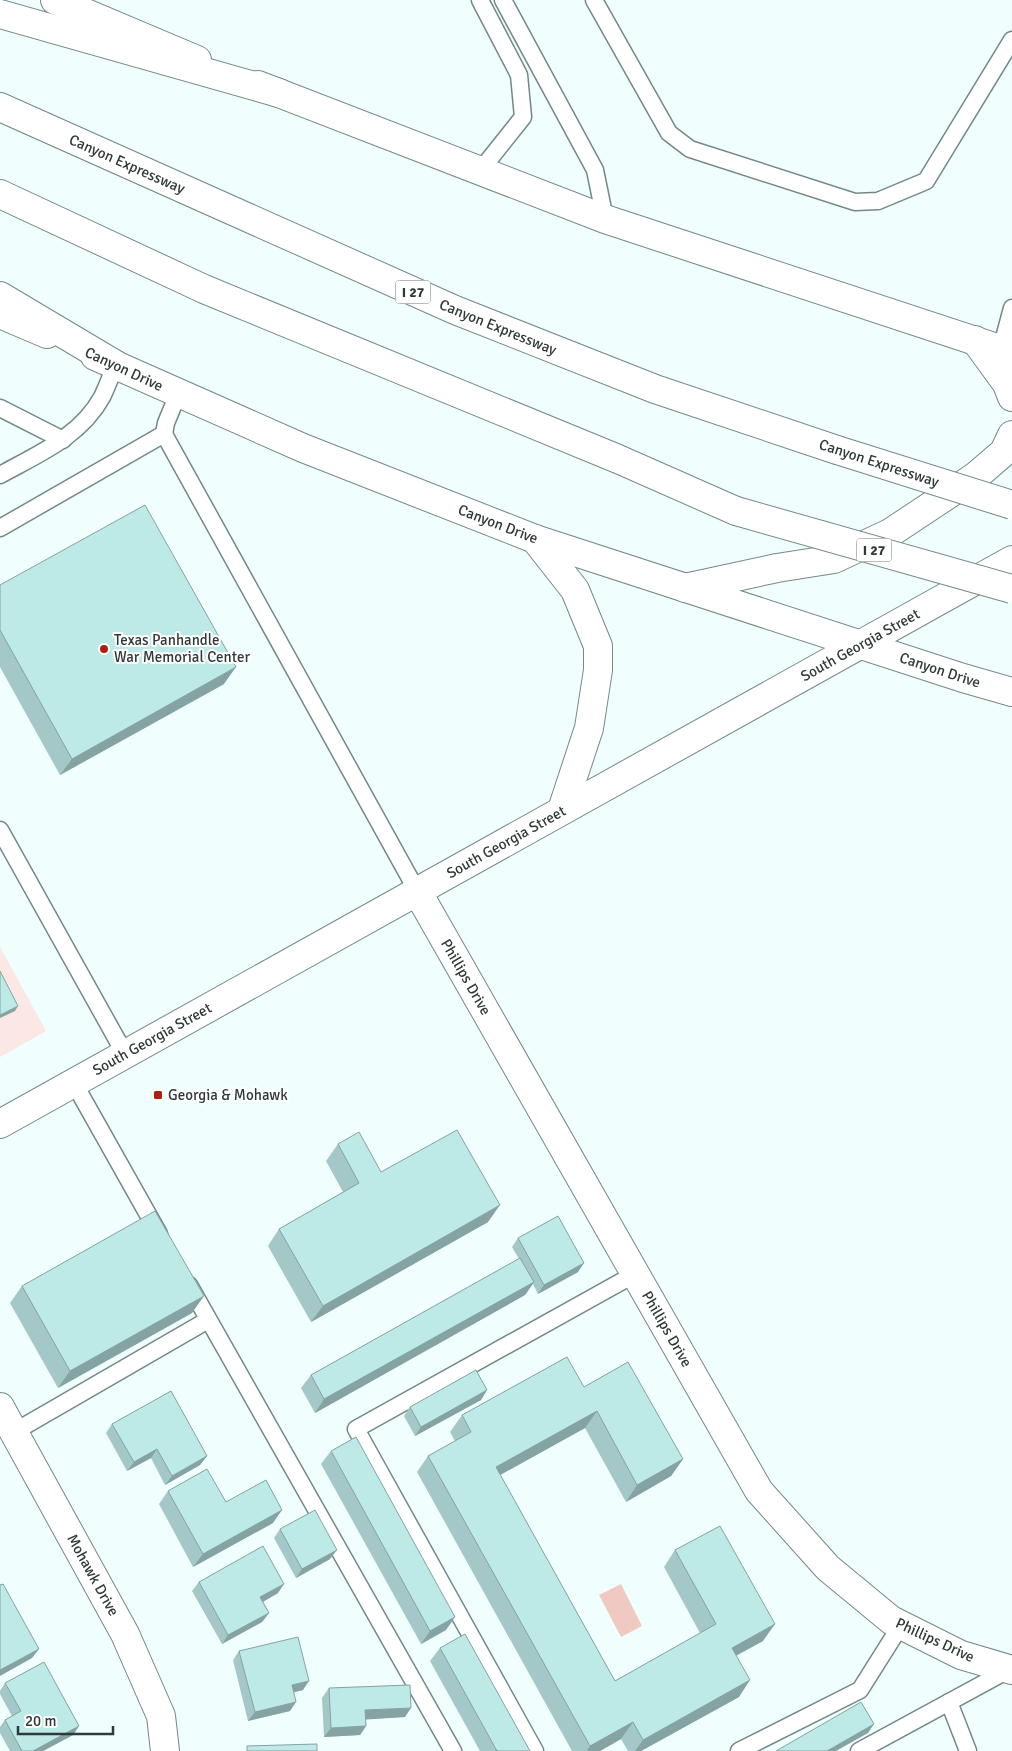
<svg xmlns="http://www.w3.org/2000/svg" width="1012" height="1751" viewBox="0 0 1012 1751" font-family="Signika,sans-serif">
<rect width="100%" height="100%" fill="#f0fefd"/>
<path fill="#fbe7e3" d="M0,947L46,1031L0,1057Z"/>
<path fill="#f0cac2" d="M621,1584L642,1626L621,1637L599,1595Z"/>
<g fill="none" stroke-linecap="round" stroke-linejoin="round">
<g stroke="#738988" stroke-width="19">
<g id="service">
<path d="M480,0L519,75L523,117L480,171"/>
<path d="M503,0L595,170L605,219"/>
<path d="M594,0L669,133L690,149L855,202L878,201L926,181L1012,40"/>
<path d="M1001,349L1012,308"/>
<path d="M0,408L63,440"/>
<path d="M164,434L417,891"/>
<path d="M0,475C38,454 80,437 102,397C107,387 111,375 116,365"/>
<path d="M0,528L164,434L166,423L178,394"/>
<path d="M0,830L125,1054"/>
<path d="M74,1083L159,1234"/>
<path d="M189,1285L453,1751"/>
<path d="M14,1432L208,1320"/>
<path d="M949,1702L968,1751"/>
<path d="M535,1751L356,1429L635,1274"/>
<path d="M739,1751L860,1690L901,1625"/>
<path d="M859,1751L1010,1669"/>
</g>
</g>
<g stroke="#738988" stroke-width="30">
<g id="minor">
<path d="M417,891L759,1491L828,1568L891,1620L961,1655L1012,1670"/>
<path d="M0,1407L125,1634L161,1716L165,1751"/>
</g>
</g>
<g stroke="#738988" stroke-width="30">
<g id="secondary">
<path d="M55,0L197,60"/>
<path d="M258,85L605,219L1012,353"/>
<path d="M0,314L47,334"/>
<path d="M975,340L1007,384L1012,397"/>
<path d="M95,356L303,448L535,539L963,678L1012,692"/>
<path d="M535,539L575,590L598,646V670L589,728L562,810"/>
<path d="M685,588L777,568L834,559L890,533L976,476L1004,452L1012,435"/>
<path d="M0,1124L1012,560"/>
</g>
</g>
<g stroke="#738988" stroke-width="30">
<g id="motorway">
<path d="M0,14L279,93"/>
<path d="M0,107L455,310L655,389L837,450"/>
<path d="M0,194L204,289L618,459L736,511"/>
<path d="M0,296L116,365"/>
</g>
</g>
<use href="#service" stroke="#fff" stroke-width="16"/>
<use href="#minor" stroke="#fff" stroke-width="28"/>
<use href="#secondary" stroke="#fff" stroke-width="28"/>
<use href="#motorway" stroke="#fff" stroke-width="28"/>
<g stroke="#738988" stroke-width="30" stroke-linecap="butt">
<g id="motorway-bridge">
<path d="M837,450L1012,505"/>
<path d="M736,511L1012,589"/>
</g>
</g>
<use href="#motorway-bridge" stroke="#fff" stroke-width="28"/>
</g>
<g fill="#a3c8c7">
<path d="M0,585L224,684L60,775L0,667Z"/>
<path d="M338,1144L381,1172L488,1222L311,1322L268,1246L279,1229L343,1192L326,1161Z"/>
<path d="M518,1238L578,1272L538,1294L533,1284L525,1295L315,1413L301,1388L311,1375L519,1259L512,1247Z"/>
<path d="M22,1286L192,1313L58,1388L10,1303Z"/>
<path d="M584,1387L683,1459L671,1476L626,1502L585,1428L500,1475L615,1681L700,1633L664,1567L675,1550L763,1641L736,1656L739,1697L641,1751H628L621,1739L600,1751H572L417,1472L428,1456L455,1441L450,1432L462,1415Z"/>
<path d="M487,1390L481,1400L415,1436L404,1416L410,1407Z"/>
<path d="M112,1424L207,1456L200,1465L165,1485L151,1458L127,1471L106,1433Z"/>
<path d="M331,1451L446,1630L421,1644L321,1464Z"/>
<path d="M168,1491L226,1502L273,1523L193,1567L159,1504Z"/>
<path d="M280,1529L330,1559L296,1578L274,1538Z"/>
<path d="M199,1582L278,1593L263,1602L269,1613L262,1622L222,1644L192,1591Z"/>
<path d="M440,1648L530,1751H480L430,1661Z"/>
<path d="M239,1651L303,1690L294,1692L290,1711L248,1721L233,1660Z"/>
<path d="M5,1683L79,1726L73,1735L43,1751H10L0,1733V1727L5,1720L12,1716L0,1694V1691Z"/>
<path d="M329,1688L405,1717L366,1719V1726L360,1735L324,1737L322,1698Z"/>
</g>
<g fill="#84a3a2">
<path d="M236,667L224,684L60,775L72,759Z"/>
<path d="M18,1006L15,1011L0,1018V1015Z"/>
<path d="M500,1205L488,1222L311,1322L323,1306Z"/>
<path d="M584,1263L578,1272L538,1294L544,1285Z"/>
<path d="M534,1282L525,1295L315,1413L324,1399Z"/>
<path d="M204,1296L192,1313L58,1388L70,1371Z"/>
<path d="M487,1390L481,1400L415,1436L421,1427Z"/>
<path d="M597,1411L585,1428L484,1484L496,1467Z"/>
<path d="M157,1449L151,1458L127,1471L134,1462Z"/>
<path d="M207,1456L200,1465L165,1485L172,1476Z"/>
<path d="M683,1459L671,1476L626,1502L637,1485Z"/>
<path d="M282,1510L273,1523L193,1567L203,1554Z"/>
<path d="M337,1550L330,1559L296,1578L302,1569Z"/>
<path d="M284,1584L278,1593L254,1607L260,1597Z"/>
<path d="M269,1613L262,1622L222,1644L228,1635Z"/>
<path d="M455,1617L446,1630L421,1644L430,1631Z"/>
<path d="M775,1624L763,1641L720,1664L732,1648Z"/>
<path d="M39,1649L32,1658L0,1676V1670Z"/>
<path d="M750,1680L739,1697L641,1751H635L643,1740Z"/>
<path d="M309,1681L303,1690L286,1694L292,1685Z"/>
<path d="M296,1702L290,1711L248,1721L255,1712Z"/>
<path d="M411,1708L405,1717L359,1720L365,1710Z"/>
<path d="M633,1722L621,1739L600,1751H587L590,1746Z"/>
<path d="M874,1724L868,1733L836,1751H827Z"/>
<path d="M79,1726L73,1735L43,1751H33Z"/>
<path d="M366,1726L360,1735L324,1737L331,1728Z"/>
</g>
<g fill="#bde9e7" stroke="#84a3a2">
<path d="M145,505L236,667L72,759L0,630V585Z"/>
<path d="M0,971L18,1006L0,1015Z"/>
<path d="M457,1130L500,1205L323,1306L279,1229L359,1183L338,1144L359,1132L381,1172Z"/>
<path d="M155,1211L204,1296L70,1371L22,1286Z"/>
<path d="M558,1216L584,1263L544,1285L518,1238Z"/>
<path d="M520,1258L534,1282L324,1399L311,1375Z"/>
<path d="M567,1357L584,1387L628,1362L683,1459L637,1485L597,1411L496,1467L615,1681L716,1624L675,1550L720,1526L775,1624L732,1648L750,1680L643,1740L633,1722L590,1746L428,1456L471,1432L462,1415Z"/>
<path d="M476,1370L487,1390L421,1427L410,1407Z"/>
<path d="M171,1391L207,1456L172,1476L157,1449L134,1462L112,1424Z"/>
<path d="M356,1437L455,1617L430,1631L331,1451Z"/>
<path d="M207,1469L226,1502L266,1480L282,1510L203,1554L168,1491Z"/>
<path d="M315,1510L337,1550L302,1569L280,1529Z"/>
<path d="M263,1546L284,1584L260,1597L269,1613L228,1635L199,1582Z"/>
<path d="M3,1584L39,1649L0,1670V1585Z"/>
<path d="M465,1634L530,1751H497L440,1648Z"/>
<path d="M298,1637L309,1681L292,1685L296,1702L255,1712L239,1651Z"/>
<path d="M44,1662L79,1726L33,1751H22L5,1720L21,1711L5,1683Z"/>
<path d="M410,1685L411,1708L365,1710L366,1726L331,1728L329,1688Z"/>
<path d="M861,1702L874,1724L827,1751H776Z"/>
<path d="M317,1744V1751H247V1746Z"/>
</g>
<g fill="#ae1f0f" stroke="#fff" stroke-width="2">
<circle cx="104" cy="649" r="5"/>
<rect x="153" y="1090" width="10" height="10" rx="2.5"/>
</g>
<g text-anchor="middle" stroke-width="4" stroke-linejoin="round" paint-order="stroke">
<g fill="#fff" stroke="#6d7474" stroke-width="1">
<rect x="395.5" y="280.5" width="35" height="23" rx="4"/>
<rect x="856.5" y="538.5" width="35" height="23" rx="4"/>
</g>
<g font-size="14" font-weight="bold" fill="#2f3938">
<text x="413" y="297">I 27</text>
<text x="874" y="555">I 27</text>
</g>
<g font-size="15" fill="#2f3938" stroke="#fff">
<text transform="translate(127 164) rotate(24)" y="5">Canyon Expressway</text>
<text transform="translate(498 327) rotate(22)" y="5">Canyon Expressway</text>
<text transform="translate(124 369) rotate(25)" y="5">Canyon Drive</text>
<text transform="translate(879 463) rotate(18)" y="5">Canyon Expressway</text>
<text transform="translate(498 524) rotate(21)" y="5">Canyon Drive</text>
<text transform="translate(860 645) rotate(-29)" y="5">South Georgia Street</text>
<text transform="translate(940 670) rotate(18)" y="5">Canyon Drive</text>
<text transform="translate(506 842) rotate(-29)" y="5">South Georgia Street</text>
<text transform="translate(466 977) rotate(60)" y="5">Phillips Drive</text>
<text transform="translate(152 1039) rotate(-29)" y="5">South Georgia Street</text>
<text transform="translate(667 1329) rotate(60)" y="5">Phillips Drive</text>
<text transform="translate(93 1575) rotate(61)" y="5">Mohawk Drive</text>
<text transform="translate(935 1640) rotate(25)" y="5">Phillips Drive</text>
</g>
<g font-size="15" fill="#2f3938" stroke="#fff" text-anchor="start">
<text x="114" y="645">Texas Panhandle<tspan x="114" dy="17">War Memorial Center</tspan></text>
<text x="168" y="1100">Georgia &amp; Mohawk</text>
</g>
</g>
<path d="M18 1726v8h95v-8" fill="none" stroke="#2f3938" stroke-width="2.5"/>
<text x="25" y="1726" font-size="15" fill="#2f3938" stroke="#ffffff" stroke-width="4" paint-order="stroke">20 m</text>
</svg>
